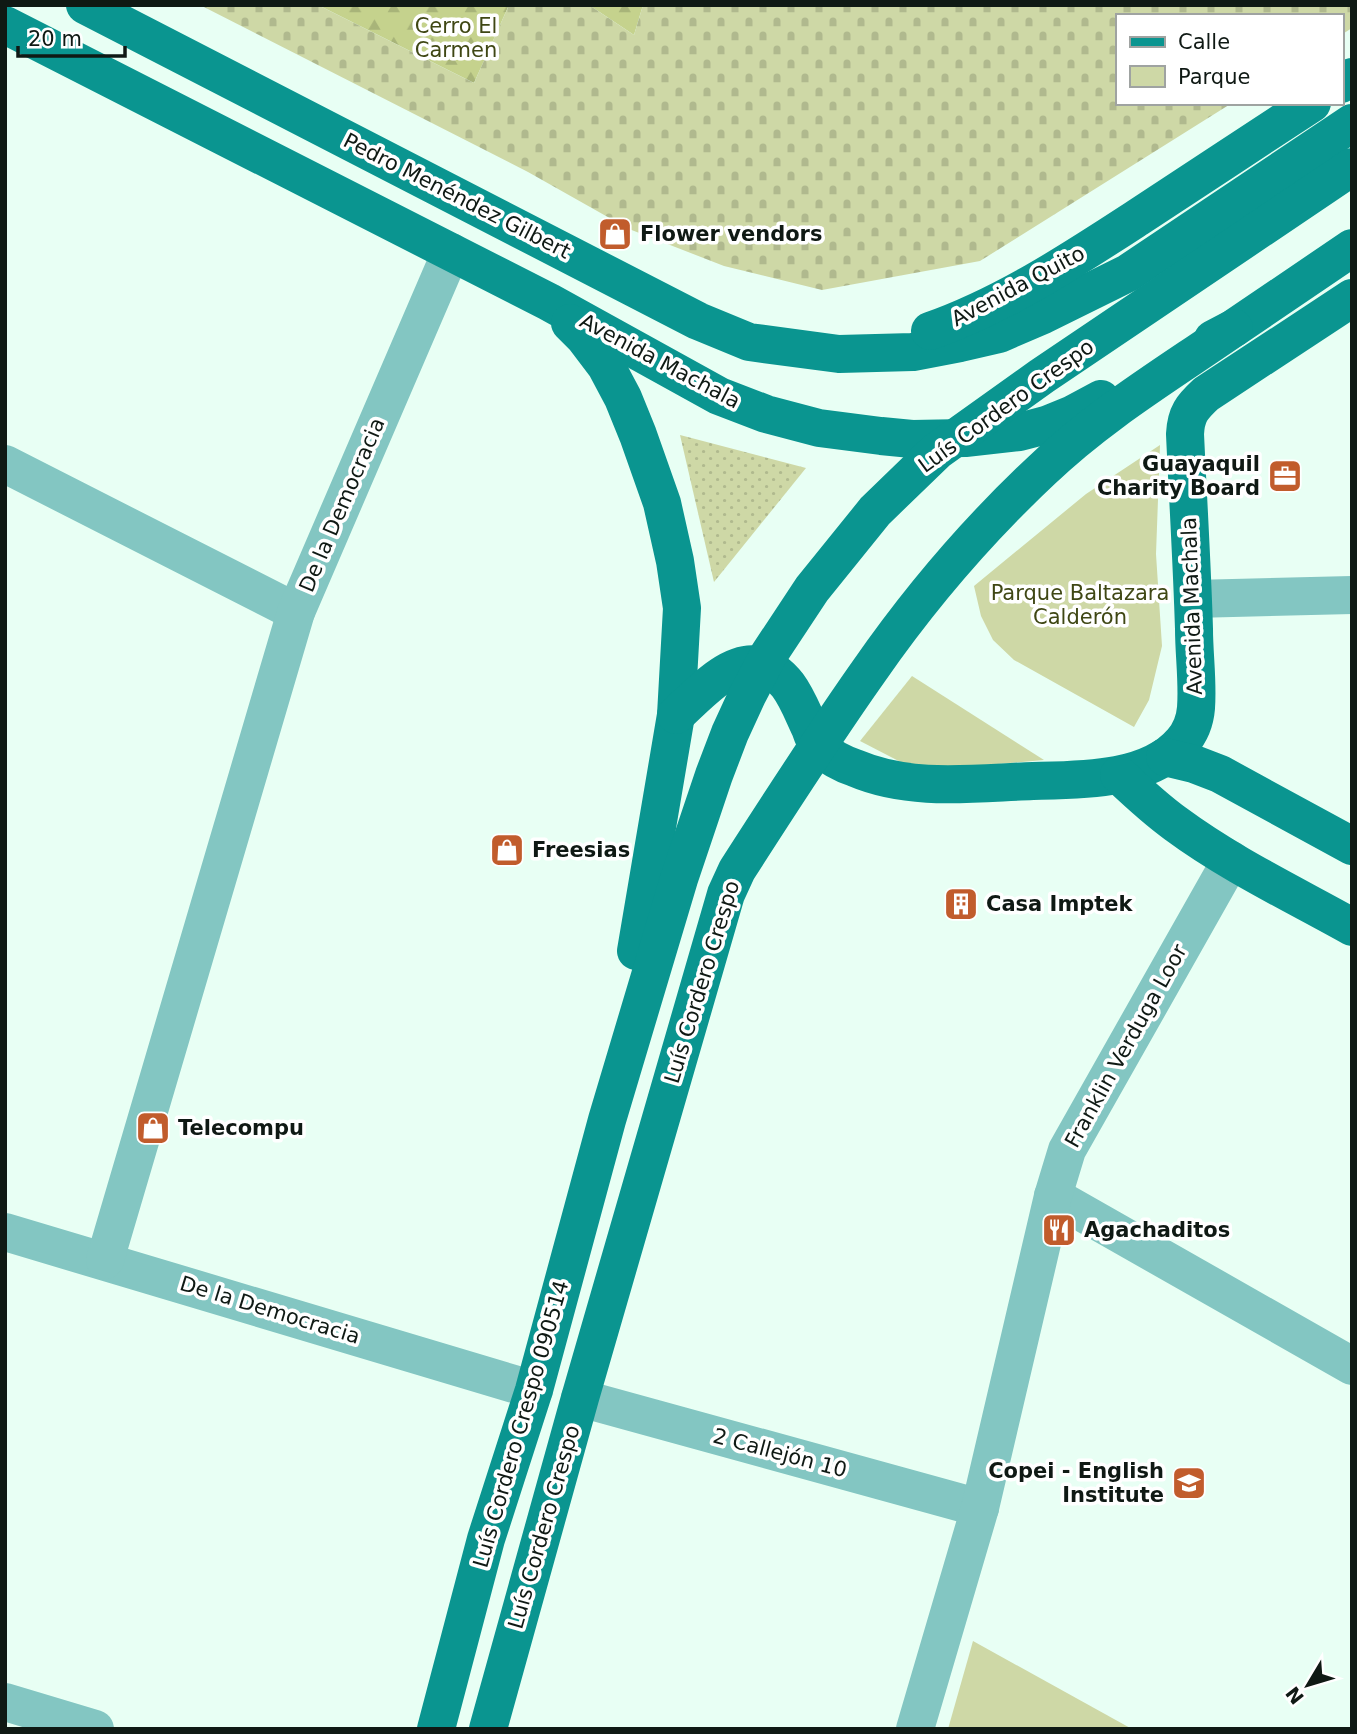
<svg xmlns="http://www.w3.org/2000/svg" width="1357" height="1734" viewBox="0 0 1357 1734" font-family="'DejaVu Sans',sans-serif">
<defs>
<pattern id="grass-dots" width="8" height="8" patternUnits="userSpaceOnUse" patternTransform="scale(1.75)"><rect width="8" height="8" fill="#ced8a6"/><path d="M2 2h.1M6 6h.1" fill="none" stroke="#b0b98e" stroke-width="1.8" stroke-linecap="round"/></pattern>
<pattern id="forest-firs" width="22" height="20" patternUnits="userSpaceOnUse" patternTransform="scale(1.75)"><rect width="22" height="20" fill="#c5d28d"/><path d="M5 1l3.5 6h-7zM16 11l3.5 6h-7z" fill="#a8b479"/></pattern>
<pattern id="cemetery-stones" width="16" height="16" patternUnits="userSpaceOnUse" patternTransform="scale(1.75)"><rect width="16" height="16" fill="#ced8a6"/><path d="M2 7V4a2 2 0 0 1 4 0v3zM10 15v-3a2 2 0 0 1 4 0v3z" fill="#b0b98e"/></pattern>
</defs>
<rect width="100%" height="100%" fill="#e8fff4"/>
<path fill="url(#grass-dots)" d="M680,435L806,468L714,582Z"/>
<g fill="url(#forest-firs)">
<path d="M318,5H509L474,83Z"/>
<path d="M589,5H643L634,35Z"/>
</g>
<path fill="url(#cemetery-stones)" d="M200,5H318L474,83L509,5H589L634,35L643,5H1352V28L1341,35V16H1117V103H1232L980,261L822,290L724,266L629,229L528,172Z"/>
<g fill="#ced8a6">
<path d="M1160,445L1156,554L1162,646L1149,700L1134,727L1014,660L993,640L981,616L974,586L1086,494Z"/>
<path d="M912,676L1044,760L918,771L860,741Z"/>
<path d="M973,1641L1132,1729H948Z"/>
</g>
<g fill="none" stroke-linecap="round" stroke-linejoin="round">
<g stroke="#83c6c2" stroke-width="38">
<path d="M5,464L296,612"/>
<path d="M1193,599L1352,595"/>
<path d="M1053,1196L1352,1366"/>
<path d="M5,1232L534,1390"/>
<path d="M105,1260L296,612L451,252"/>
<path d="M580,1398L980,1508"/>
<path d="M5,1702L95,1729"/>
<path d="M915,1729L980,1508L1053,1196L1067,1150L1231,860"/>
</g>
<g stroke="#0a9590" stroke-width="38">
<path d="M85,5L698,321L749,342L839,354L913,352L960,343L999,334L1043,315L1128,273L1352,123"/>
<path d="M5,25L549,302L719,396L766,414L819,428L881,436L912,439L965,438L1019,432L1046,425L1073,414L1101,399"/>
<path d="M1341,84L1352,77"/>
<path d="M570,323L584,337L606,366L623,398L638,435L662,503L675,561L682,608L676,715L636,951"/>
<path d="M930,331C1004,305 1071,261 1137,218C1195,180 1254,141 1312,103"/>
<path d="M1213,339L1234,328L1352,248"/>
<path d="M676,715C696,697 730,658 759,665C789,673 798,703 810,728C812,734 815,742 819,747C828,756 843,764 855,768C911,792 974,783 1033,781C1080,780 1149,781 1182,742C1190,733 1195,720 1196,708C1198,682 1194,655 1194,629C1192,564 1188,499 1185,434C1186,414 1192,407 1206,394L1352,298"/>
<path d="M1165,757L1194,764L1220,774L1352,846"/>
<path d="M1119,775C1137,792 1155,809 1176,824C1230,864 1293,894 1352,927"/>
<path d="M436,1729L486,1539L534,1390L607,1120L679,879L714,775L730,733L747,696L769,654L812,589L875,511L937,451L1042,376L1352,167"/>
<path d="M488,1729L580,1398L726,894L737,870C780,803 823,736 869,671C919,599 978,530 1042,470C1099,415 1169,373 1234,328"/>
</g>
</g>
<defs>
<g id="shop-square" transform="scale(1.75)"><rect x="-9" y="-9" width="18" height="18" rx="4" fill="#c15c2c" stroke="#fff"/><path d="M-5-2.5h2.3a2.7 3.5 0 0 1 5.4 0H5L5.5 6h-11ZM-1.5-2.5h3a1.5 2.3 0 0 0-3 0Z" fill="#fff"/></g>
<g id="office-square" transform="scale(1.75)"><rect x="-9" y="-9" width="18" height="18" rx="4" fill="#c15c2c" stroke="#fff"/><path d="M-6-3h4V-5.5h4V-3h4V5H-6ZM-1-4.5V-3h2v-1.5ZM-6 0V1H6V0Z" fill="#fff"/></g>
<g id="building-square" transform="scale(1.75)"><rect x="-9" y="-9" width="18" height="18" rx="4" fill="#c15c2c" stroke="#fff"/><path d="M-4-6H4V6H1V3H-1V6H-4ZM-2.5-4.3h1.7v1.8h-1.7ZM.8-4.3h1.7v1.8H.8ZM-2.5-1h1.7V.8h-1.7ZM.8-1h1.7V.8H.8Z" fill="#fff"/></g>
<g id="restaurant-square" transform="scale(1.75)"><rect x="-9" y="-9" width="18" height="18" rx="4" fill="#c15c2c" stroke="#fff"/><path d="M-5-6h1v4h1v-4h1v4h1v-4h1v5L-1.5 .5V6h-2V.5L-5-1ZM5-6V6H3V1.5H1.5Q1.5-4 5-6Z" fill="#fff"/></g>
<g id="school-square" transform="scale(1.75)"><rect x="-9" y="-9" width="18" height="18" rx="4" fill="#c15c2c" stroke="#fff"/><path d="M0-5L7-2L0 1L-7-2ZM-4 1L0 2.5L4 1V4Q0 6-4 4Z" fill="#fff"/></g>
</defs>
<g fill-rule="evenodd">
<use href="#shop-square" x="615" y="234"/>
<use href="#office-square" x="1285" y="476"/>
<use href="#shop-square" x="507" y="850"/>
<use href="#building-square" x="961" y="904"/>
<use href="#shop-square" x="153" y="1128"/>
<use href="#restaurant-square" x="1059" y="1230"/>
<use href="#school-square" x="1189" y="1483"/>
</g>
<g text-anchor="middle" stroke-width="7" stroke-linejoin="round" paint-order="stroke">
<g font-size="21" fill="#3f4714" stroke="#fff">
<text x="456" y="33">Cerro El<tspan x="456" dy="24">Carmen</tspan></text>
<text x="1080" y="600">Parque Baltazara<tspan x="1080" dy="24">Calderón</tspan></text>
</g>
<g font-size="21" fill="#0f1914" stroke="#fff">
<text transform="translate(457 196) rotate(27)" y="7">Pedro Menéndez Gilbert</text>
<text transform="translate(1018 286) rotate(-28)" y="7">Avenida Quito</text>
<text transform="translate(660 361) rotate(28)" y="7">Avenida Machala</text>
<text transform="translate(1006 406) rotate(-36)" y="7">Luís Cordero Crespo</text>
<text transform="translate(342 505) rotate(-67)" y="7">De la Democracia</text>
<text transform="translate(1192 606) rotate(-92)" y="7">Avenida Machala</text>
<text transform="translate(702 982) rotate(-73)" y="7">Luís Cordero Crespo</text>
<text transform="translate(1126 1046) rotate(-61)" y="7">Franklin Verduga Loor</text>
<text transform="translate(270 1310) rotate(17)" y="7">De la Democracia</text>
<text transform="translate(521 1424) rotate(-74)" y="7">Luís Cordero Crespo 090514</text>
<text transform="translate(780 1453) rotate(15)" y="7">2 Callejón 10</text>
<text transform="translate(544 1527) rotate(-74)" y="7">Luís Cordero Crespo</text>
</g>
<g font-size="21" font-weight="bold" fill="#0f1914" stroke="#fff" text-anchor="start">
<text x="640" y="241">Flower vendors</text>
<text x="1260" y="471" text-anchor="end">Guayaquil<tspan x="1260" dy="24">Charity Board</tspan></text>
<text x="532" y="857">Freesias</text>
<text x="986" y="911">Casa Imptek</text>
<text x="178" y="1135">Telecompu</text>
<text x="1084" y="1237">Agachaditos</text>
<text x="1164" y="1478" text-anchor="end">Copei - English<tspan x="1164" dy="24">Institute</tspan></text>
</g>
</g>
<rect width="1357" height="1734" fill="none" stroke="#0f1914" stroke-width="14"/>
<rect x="1116" y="14" width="228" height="91" fill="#ffffff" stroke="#9fa3a1" stroke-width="2"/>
<rect x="1130" y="37" width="35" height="10" fill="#0a9590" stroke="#9fa3a1" stroke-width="2"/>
<text x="1178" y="49" font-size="21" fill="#0f1914">Calle</text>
<rect x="1130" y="66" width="35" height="21" fill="#ced8a6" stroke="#9fa3a1" stroke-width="2"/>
<text x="1178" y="84" font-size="21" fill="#0f1914">Parque</text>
<g transform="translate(1308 1685) rotate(232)" stroke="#ffffff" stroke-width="5" paint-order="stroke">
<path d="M0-5L12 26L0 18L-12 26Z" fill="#0f1914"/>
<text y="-10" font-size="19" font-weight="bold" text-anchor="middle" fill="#0f1914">N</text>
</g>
<path d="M18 46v10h107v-10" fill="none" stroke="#0f1914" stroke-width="3.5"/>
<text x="28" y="46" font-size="21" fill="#0f1914" stroke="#ffffff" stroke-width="5" paint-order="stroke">20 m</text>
</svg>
